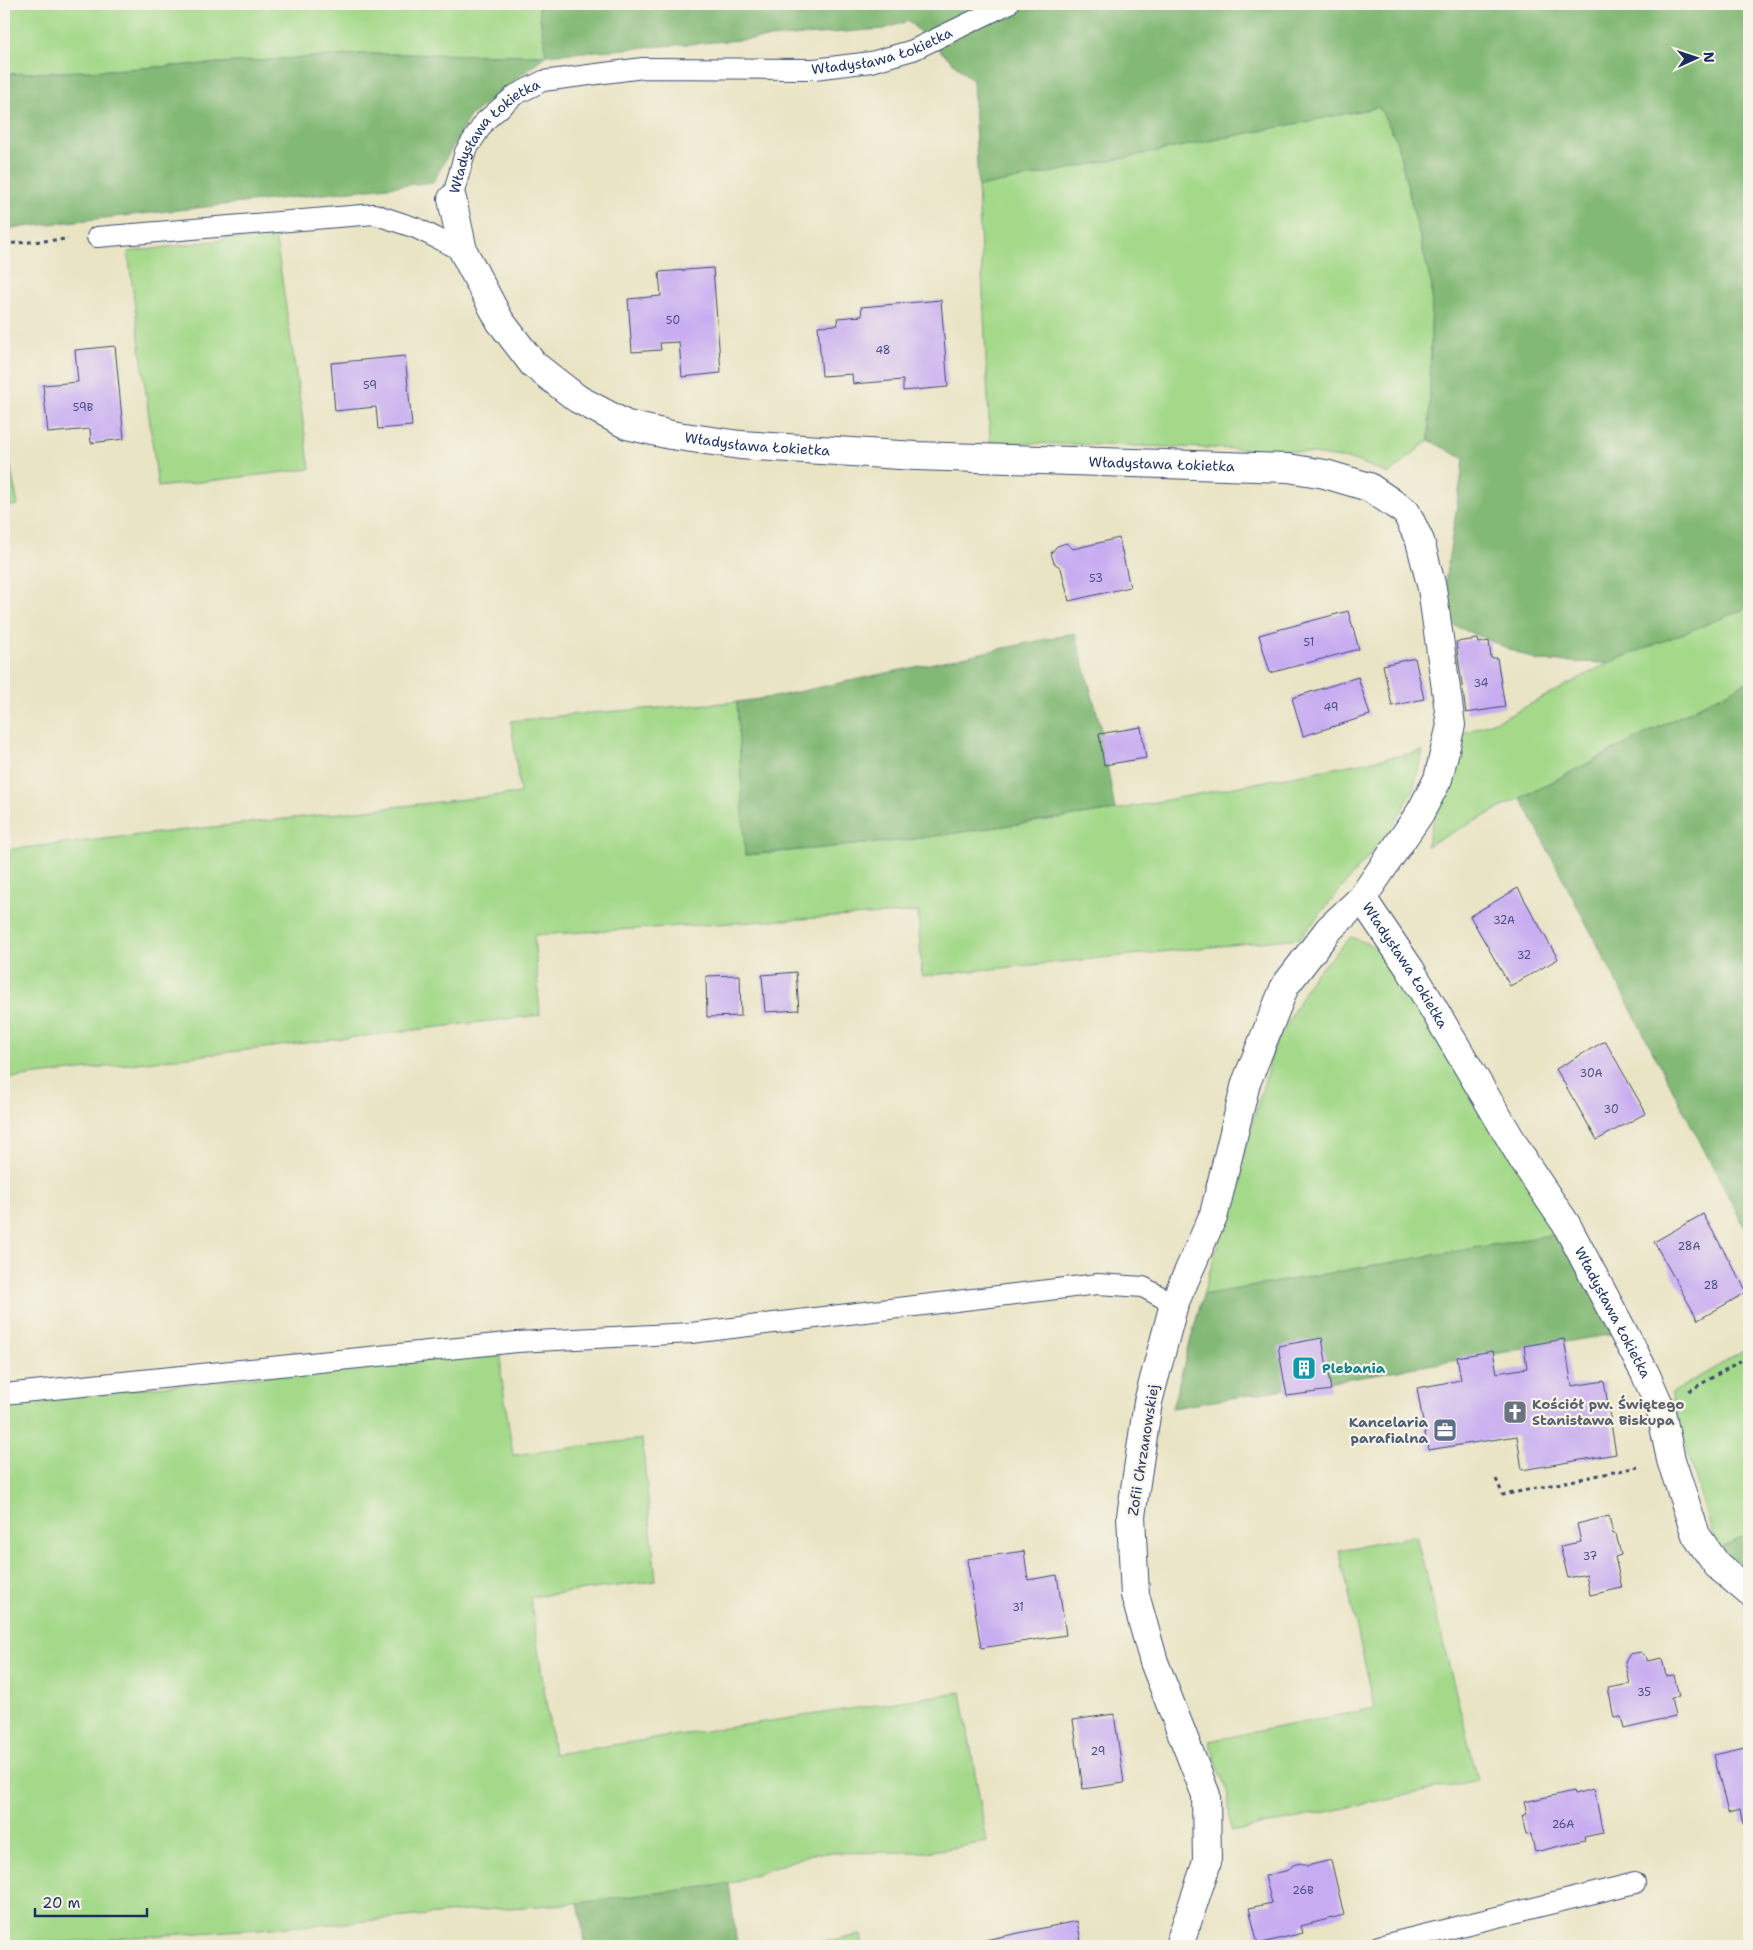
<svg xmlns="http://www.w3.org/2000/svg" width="1753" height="1950" viewBox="0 0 1753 1950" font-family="'Shantell Sans',sans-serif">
<rect width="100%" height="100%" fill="#f7f3e8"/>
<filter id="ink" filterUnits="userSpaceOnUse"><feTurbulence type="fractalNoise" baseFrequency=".02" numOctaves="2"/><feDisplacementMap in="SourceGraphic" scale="10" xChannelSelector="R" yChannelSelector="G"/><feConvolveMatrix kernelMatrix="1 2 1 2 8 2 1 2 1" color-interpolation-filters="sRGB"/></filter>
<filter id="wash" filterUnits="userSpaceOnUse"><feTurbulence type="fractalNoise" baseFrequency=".0096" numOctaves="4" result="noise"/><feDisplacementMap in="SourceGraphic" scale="20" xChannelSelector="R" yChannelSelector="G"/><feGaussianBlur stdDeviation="1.12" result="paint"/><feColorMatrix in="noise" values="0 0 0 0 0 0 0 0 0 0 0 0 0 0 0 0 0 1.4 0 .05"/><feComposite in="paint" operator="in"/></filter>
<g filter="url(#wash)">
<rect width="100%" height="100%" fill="#e9e4c4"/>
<g fill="#a4d98a" stroke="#608474">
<path d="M4,4H538L546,55L363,54L111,70L4,74Z"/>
<path d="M1379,107L1396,139L1432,287L1429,440L1389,474L1354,460L1285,450L990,442L978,187Z"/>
<path d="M275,233L310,469L158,487L128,252Z"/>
<path d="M4,435L18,505L4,507Z"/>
<path d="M1749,605V681L1426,846L1459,735L1508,716L1608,663L1742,610Z"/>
<path d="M737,702L746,855L907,840L1115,810L1423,751L1413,790L1391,829L1300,938L922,976L918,912L534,935L540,1015L4,1079V850L520,793L511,721L578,714Z"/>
<path d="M1351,937L1381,949L1562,1233L1203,1295L1274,1048L1312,977Z"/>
<path d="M1749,1348V1535L1716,1549L1671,1393Z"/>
<path d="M501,1352V1374L513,1455L642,1439L656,1581L530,1597L554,1754L961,1692L987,1842L927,1852L814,1853L729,1884L578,1903L456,1912L346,1923L4,1946V1404L29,1400Z"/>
<path d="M1416,1536L1478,1780L1231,1832L1228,1795L1209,1741L1375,1708L1339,1550Z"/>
<path d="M861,1935L863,1946H796Z"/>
</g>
<g fill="#83b976" stroke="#4f746a">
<path d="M538,4H1749V605L1742,610L1608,663L1538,661L1446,622L1443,595L1464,459L1429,440L1432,287L1396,139L1379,107L978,187L973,81L908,21L883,29L546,55L469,117L433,182L4,229V74L111,70L363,54L546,55Z"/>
<path d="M1075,633L1100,724L1115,810L907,840L745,855L737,702L774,697Z"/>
<path d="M1749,681V1236L1521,798Z"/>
<path d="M1562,1233L1613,1334L1172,1408L1203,1295Z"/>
<path d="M1749,1535V1574L1716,1549Z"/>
<path d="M729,1884L737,1946H586L578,1903Z"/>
</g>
<g id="blocks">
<g fill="#c7acf1">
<path d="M713,268L721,373L682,377L679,342L660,343L661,350L632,352L628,299L661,296L659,272Z"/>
<path d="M941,300L948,387L903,391V380L853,384L852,374L822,376L818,326L838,325L837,318L862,316L861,307Z"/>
<path d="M115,346L124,439L91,443L90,429L48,433L43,385L78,382L75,350Z"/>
<path d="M405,356L412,426L378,429L376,407L335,411L331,363Z"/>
<path d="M1119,538L1130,587L1069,601L1061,568L1054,563L1051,553L1057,546L1066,543L1073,549Z"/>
<path d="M1348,611L1359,649L1270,673L1259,635Z"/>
<path d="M1478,639L1479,643L1489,641L1491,658H1497L1505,707L1466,713L1456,642Z"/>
<path d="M1415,658L1424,699L1392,706L1383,665Z"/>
<path d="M1358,677L1370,715L1303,736L1292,698Z"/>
<path d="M1141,727L1146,758L1104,765L1099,734Z"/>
<path d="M1518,888L1558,959L1510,986L1470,916Z"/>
<path d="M796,972L799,1010L765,1012L762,975Z"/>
<path d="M740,975L741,1016L707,1017L706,976Z"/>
<path d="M1605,1041L1646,1113L1597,1140L1556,1069Z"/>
<path d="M1703,1214L1747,1292L1698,1320L1654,1242Z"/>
<path d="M1322,1338L1331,1390L1287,1396L1278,1346Z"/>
<path d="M1564,1339L1572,1386L1604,1381L1616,1454L1522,1470L1517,1436L1428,1450L1417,1388L1461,1380L1457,1357L1493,1351L1497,1373L1527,1368L1524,1346Z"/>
<path d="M1609,1516L1613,1534H1616L1621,1555L1615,1557L1622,1588L1590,1595L1586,1574L1568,1578L1560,1546L1581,1542L1577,1524Z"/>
<path d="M1024,1551L1028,1580L1057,1575L1066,1635L981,1648L967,1559Z"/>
<path d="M1640,1652L1647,1658V1661L1662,1658L1666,1676L1674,1675L1679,1697L1671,1698L1675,1717L1624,1729L1621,1717L1614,1718L1608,1688L1630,1684L1625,1662L1630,1654Z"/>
<path d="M1114,1714L1124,1783L1083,1789L1073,1720Z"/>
<path d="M1749,1747V1822L1743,1823L1740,1810L1728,1813L1714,1755Z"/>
<path d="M1594,1789L1603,1833L1584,1837L1585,1840L1535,1852L1531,1834L1526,1835L1522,1816L1527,1814L1524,1802L1573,1791L1574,1794Z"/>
<path d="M1331,1860L1344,1915L1301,1926L1303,1933L1258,1944L1249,1908L1272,1903L1265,1876L1289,1870L1293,1865L1301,1863L1307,1866Z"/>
<path d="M1077,1921L1082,1946H961V1945Z"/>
</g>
</g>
</g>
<g filter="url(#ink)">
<use href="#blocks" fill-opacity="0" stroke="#3a4a6d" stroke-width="1"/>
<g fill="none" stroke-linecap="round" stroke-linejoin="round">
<g stroke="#3a4a6d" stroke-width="22">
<g id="service">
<path id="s1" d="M452,199L465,152L485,121L515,95L543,81L643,68L814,69L871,62L913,50L1008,4"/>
<path d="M97,237L374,214L416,228L463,251"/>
<path d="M4,1394L517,1342L691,1333L1098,1284L1143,1287L1174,1304"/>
<path d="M1379,1946L1635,1883"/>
</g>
</g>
<g stroke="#3a4a6d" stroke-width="30">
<g id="minor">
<path id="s2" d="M452,199L463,251L500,321L533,364L578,399L627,425L671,435L740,445L916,456L1288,468L1325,474L1369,487L1406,512L1420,541L1432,588L1451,725L1438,779L1420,813L1362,898L1329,929L1285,986L1246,1083L1214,1214L1174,1304L1148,1402L1131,1516L1135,1595L1154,1662L1206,1795L1207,1862L1179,1946"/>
<path id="s3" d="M1362,898L1410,969L1525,1163L1566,1224L1645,1373L1660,1407L1671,1460L1696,1535L1717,1565L1749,1592"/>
</g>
</g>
<g stroke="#3a4a6d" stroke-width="3" stroke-dasharray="4 4" stroke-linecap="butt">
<path d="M4,244L68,239"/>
<path d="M1689,1391L1749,1356"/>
<path d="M1496,1479L1503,1495L1638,1467"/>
</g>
<use href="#service" stroke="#fff" stroke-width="20"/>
<use href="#minor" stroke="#fff" stroke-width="28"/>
</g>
</g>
<defs>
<g id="building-square" transform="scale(1.25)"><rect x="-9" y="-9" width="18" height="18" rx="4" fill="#0f9aa8" stroke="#f7f3e8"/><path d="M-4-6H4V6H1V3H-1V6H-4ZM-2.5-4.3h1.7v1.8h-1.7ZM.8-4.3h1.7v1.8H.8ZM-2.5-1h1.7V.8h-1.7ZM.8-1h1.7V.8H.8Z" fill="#fff"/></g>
<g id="church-square" transform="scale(1.25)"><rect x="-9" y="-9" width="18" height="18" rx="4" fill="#6b7280" stroke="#f7f3e8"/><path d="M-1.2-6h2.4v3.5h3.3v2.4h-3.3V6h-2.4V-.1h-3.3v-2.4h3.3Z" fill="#fff"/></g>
<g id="office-square" transform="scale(1.25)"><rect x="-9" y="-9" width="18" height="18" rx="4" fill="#5c6f8a" stroke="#f7f3e8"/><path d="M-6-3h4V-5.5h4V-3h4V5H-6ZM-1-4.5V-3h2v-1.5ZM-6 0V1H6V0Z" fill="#fff"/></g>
</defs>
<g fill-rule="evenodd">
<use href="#building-square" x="1304" y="1368"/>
<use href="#church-square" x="1515" y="1412"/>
<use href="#office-square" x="1445" y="1430"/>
</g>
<g text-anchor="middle" stroke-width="4.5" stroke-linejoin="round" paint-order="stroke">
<g font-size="11" fill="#464e83">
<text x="673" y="324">50</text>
<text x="883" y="354">48</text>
<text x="370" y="389">59</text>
<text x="83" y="411">59B</text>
<text x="1096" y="582">53</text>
<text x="1309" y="646">51</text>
<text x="1481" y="687">34</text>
<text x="1331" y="711">49</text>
<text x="1504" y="924">32A</text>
<text x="1524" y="959">32</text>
<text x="1591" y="1077">30A</text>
<text x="1611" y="1113">30</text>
<text x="1689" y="1250">28A</text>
<text x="1711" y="1289">28</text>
<text x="1590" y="1560">37</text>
<text x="1018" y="1611">31</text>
<text x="1644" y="1696">35</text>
<text x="1098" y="1755">29</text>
<text x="1563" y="1828">26A</text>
<text x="1303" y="1894">26B</text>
</g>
<g font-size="14" fill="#1b2f5e" stroke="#f7f3e8">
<text dy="5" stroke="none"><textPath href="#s1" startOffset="499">Władysława Łokietka</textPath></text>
<text dy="5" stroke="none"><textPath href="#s1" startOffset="79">Władysława Łokietka</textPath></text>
<text dy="5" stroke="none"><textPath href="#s2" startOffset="431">Władysława Łokietka</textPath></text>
<text dy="5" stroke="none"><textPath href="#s2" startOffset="836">Władysława Łokietka</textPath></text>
<text dy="5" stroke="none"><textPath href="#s3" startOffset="80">Władysława Łokietka</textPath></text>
<text dy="5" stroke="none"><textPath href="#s3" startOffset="485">Władysława Łokietka</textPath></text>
<text transform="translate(1143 1450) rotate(-81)" y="5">Zofii Chrzanowskiej</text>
</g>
<g font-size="14" font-weight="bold" fill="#0d838f" stroke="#f7f3e8" text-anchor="start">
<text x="1322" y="1373">Plebania</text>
</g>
<g font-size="14" font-weight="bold" fill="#5b616d" stroke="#f7f3e8" text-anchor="start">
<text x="1532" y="1409">Kościół pw. Świętego<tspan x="1532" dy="16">Stanisława Biskupa</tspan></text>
</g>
<g font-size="14" font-weight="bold" fill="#4e5e75" stroke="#f7f3e8" text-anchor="end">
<text x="1428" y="1427">Kancelaria<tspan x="1428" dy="16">parafialna</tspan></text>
</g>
</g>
<rect width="1753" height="1950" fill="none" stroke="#f7f3e8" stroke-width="20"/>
<g transform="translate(1696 58) rotate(87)" stroke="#f7f3e8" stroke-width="4" paint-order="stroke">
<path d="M0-4L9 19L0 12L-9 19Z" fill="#1b2f5e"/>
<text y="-8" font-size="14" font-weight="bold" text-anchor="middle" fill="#1b2f5e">N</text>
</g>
<path d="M35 1908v8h112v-8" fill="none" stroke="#1b2f5e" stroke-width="2.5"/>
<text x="42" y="1908" font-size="15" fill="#1b2f5e" stroke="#f7f3e8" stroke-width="4" paint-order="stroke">20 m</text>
</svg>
